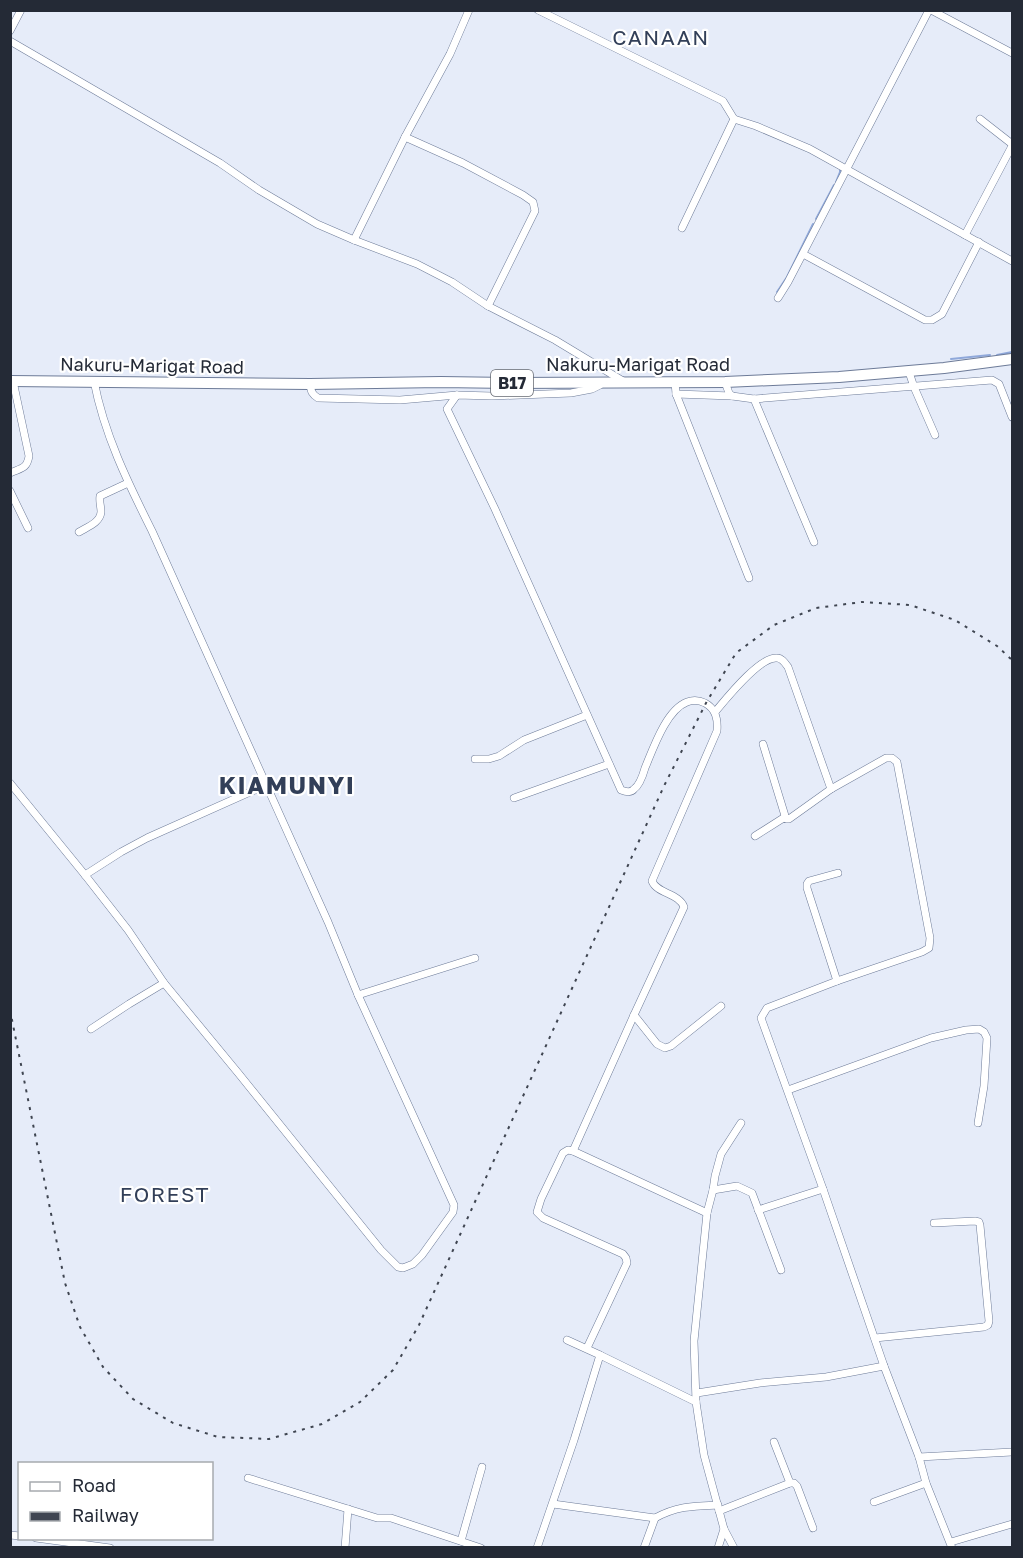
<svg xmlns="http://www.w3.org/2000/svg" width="1023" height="1558" viewBox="0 0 1023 1558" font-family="'Golos Text',sans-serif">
<rect width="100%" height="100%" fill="#e6ecf9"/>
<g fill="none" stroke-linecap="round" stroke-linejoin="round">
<g stroke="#8fa8da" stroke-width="2">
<path d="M836,182L840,172V169"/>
<path d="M816,219L834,185"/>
<path d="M777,292L787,277L813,224"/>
<path d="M997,355L1012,352"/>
<path d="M951,359L990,355"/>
</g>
<g stroke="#6d7b98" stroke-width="8">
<g id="street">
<path d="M538,10L723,101L734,119L756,126L810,149L1012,261"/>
<path d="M931,10L1012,53"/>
<path d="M10,31L21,10"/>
<path d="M10,41L220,163L259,190L317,224L354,240L417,264L452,282L488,306L555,340L623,381"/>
<path d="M980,119L1012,144"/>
<path d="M405,137L463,163L523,195L533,202L535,211L488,306"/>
<path d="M682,228L734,119"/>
<path d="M965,235L1012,146"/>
<path d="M354,240L405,137L450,54L469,10"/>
<path d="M803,254L925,320H932L942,314L979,242"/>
<path d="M778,298L788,282L929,10"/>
<path d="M909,372L914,387L935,435"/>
<path d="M675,382L676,394L749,578"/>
<path d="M725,382L729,393L732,396L754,399L992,380L999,384L1012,417"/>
<path d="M310,384C311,392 312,394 318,398L400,400L457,395L492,396L571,393L592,389L600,385"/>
<path d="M676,394L732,396"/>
<path d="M457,395L447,409L495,509L621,790C626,792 631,793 634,789C640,785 643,775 645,768C653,749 666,710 687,702C692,700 699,700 705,703C716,709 718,719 717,731L652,881C657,894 679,893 684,907L634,1015L573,1151L707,1213"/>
<path d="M754,399L814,542"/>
<path d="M10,473C21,468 27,469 29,456L13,381"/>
<path d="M10,491L28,528"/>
<path d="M79,532C87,527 100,523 101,512C101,506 99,502 100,496L128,483"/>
<path d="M715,712C726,699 760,656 777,658C782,658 785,663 788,667L831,789"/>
<path d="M763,744L786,819H789L831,789L886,758H892L897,762L930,938L929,948L922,952L837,981L767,1008L761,1018L823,1189L884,1366L919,1457L926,1483L952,1548"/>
<path d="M475,759H489L499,756L524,740L587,715"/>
<path d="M10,783L85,875L128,930L164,983L239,1074L381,1250L398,1267L403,1268L413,1264L422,1255L453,1212L454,1205L358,995L328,922L152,531C128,483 104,434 94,381"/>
<path d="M514,798L609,764"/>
<path d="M755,836L785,817"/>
<path d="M85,875L121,852L147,838L266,785"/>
<path d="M837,981L807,888V884L809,881L838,873"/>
<path d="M358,995L475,958"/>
<path d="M634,1015L657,1044L665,1048L671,1046L721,1006"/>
<path d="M91,1029L129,1004L164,983"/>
<path d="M788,1090L931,1038L966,1030L979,1029L984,1032L987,1038L984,1086L978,1123"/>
<path d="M573,1151L568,1150L563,1153L541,1199L537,1212L543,1218L623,1254L626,1258L627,1263L587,1348"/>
<path d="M713,1190L737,1186L752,1193L781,1270"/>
<path d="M758,1210L823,1189"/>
<path d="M875,1338L984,1327L988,1325L989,1321L980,1225L979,1222L975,1221L934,1223"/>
<path d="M567,1340L600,1355L696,1402"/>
<path d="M697,1393L760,1383L826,1377L884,1366"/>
<path d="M774,1442L790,1483"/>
<path d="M919,1457L1012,1452"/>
<path d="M248,1478L377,1518H391L481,1548"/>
<path d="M874,1502L926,1483"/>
<path d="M553,1504L655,1518C677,1506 693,1506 718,1505"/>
<path d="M719,1511L790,1483H794L797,1486L813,1528"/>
<path d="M10,1535L20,1536"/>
<path d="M36,1538L110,1548"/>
<path d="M461,1541L482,1467"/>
<path d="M951,1542L1012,1524"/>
<path d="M345,1548L348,1509"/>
<path d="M537,1548L574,1440L600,1355"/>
<path d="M644,1548L655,1518"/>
<path d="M718,1548L724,1529"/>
<path d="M734,1548L724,1529L704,1455L696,1402L694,1341L707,1213L713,1190L715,1176L721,1154L741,1123"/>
</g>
</g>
<g stroke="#6d7b98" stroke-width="12">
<path id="primary" d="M10,381L310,384L441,382L510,383L725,382L839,377L944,368L1012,359"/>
</g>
<use href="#street" stroke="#fff" stroke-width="7"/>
<use href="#primary" stroke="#fff" stroke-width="10"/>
<path stroke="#3f4551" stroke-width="2" stroke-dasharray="3 6" stroke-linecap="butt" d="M10,1010L65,1283L80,1327L103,1367L133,1399L173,1423L218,1437L269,1439L322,1424L360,1402L393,1370L419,1325L664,786L706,703L736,653L774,625L816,608L862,602L910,605L955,620L997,646L1012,660"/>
</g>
<g text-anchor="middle" stroke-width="4.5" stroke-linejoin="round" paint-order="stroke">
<rect fill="#fff" stroke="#666a72" stroke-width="1.5" x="491" y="370" width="42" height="26" rx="4.5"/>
<g font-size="16" font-weight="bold" fill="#242a36">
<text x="512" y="389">B17</text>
</g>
<g font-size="18" fill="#242a36" stroke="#fff">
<text x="638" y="371">Nakuru-Marigat Road</text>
<text transform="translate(152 366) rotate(1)" y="6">Nakuru-Marigat Road</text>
</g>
<g font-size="21" letter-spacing="1.5" fill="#323f58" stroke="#fff">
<text x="661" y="45">CANAAN</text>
<text x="165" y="1202">FOREST</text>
</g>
<g font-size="24" font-weight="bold" letter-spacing="1.5" fill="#323f58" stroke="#fff">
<text x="287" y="794">KIAMUNYI</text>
</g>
</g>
<rect width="1023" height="1558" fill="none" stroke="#242a36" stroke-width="24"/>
<rect x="18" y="1462" width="195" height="78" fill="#ffffff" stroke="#a7aaaf" stroke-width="1.5"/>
<rect x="30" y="1482" width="30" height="9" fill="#ffffff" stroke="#a7aaaf" stroke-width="1.5"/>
<text x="72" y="1492" font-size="18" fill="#242a36">Road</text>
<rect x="30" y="1512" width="30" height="9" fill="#3f4551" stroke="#a7aaaf" stroke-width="1.5"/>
<text x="72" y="1522" font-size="18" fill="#242a36">Railway</text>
</svg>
